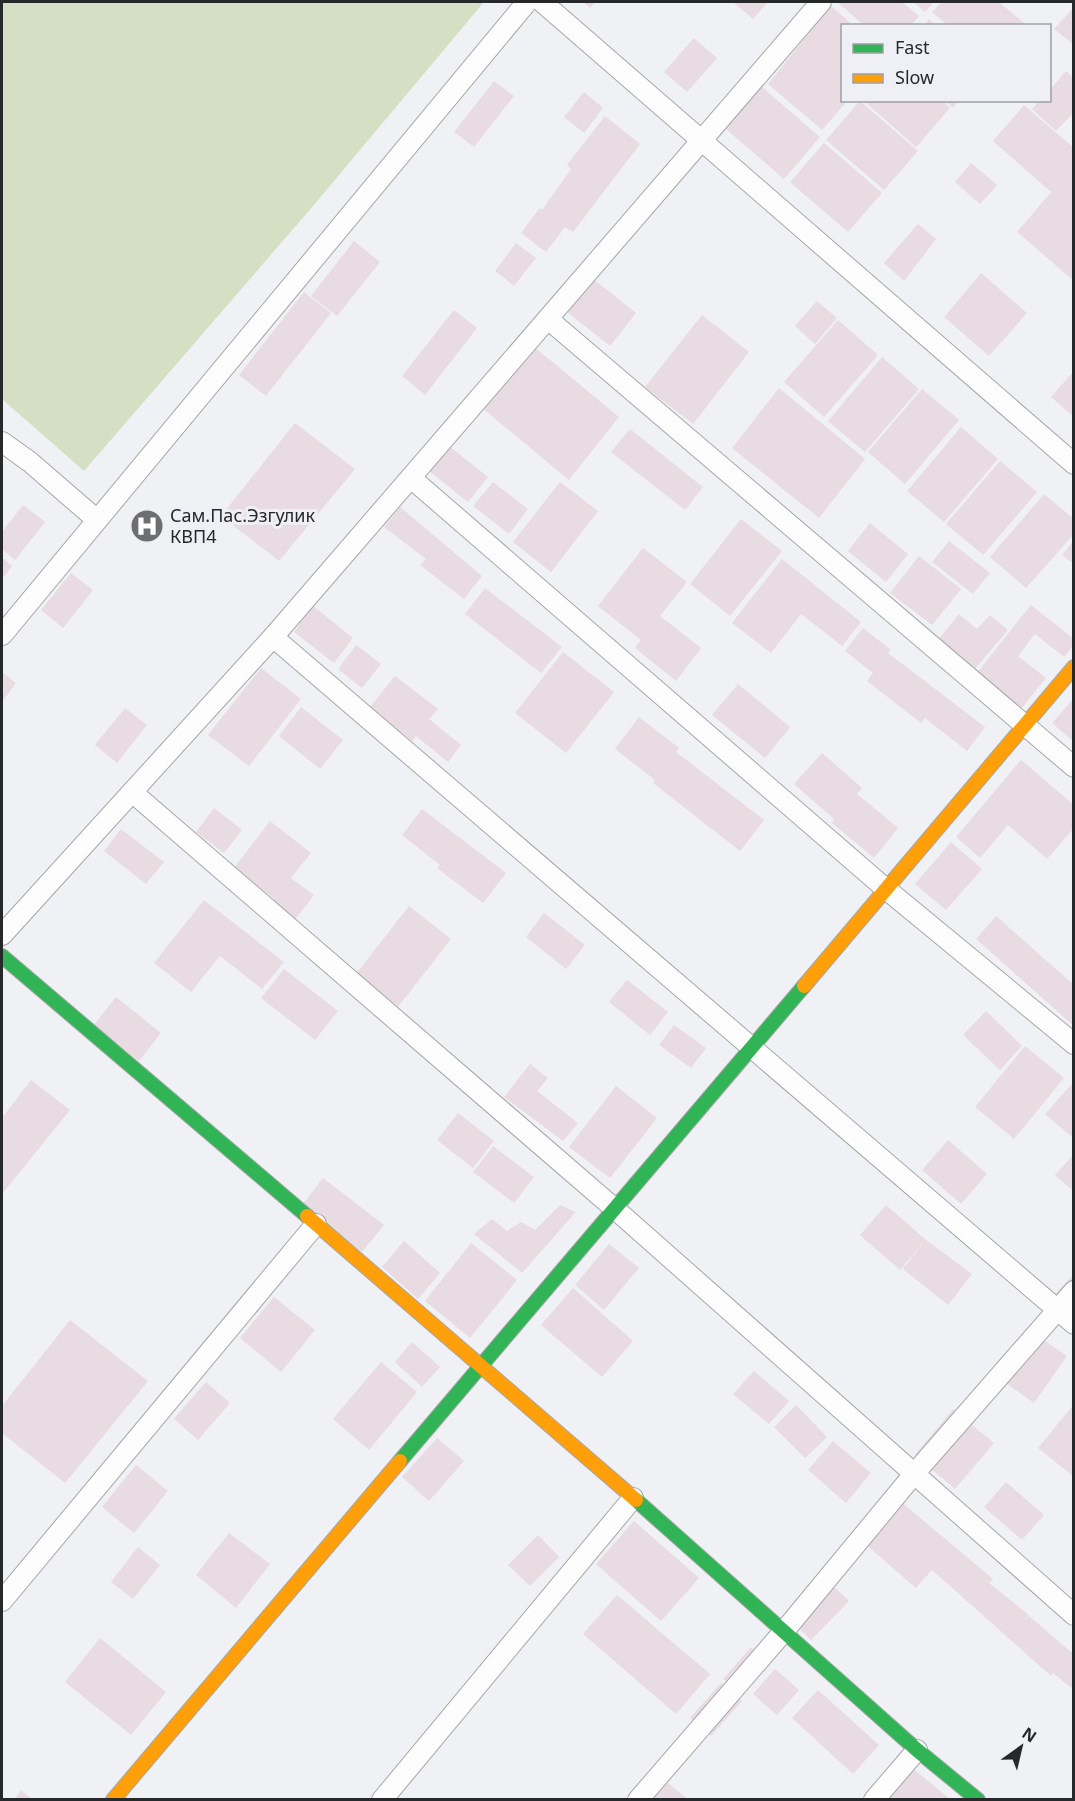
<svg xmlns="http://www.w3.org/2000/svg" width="1075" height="1801" viewBox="0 0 1075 1801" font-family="'Noto Sans',sans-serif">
<rect width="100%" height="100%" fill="#eff1f4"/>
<path fill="#d4dfc3" d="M2,2H484L313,206L84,471L2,399Z"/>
<g fill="#e8dce2">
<path d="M583,2H596L590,8Z"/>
<path d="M733,2H768L753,19Z"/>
<path d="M837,2H902L919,16L910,26H865Z"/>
<path d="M913,2H934L925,12Z"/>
<path d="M942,2H999L1024,23L1022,26H948L932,12Z"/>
<path d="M831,6L854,26H842V100H848L822,130L768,84Z"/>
<path d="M1074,7V45L1054,29Z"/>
<path d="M929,19L936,26H923Z"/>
<path d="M694,38L717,58L687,92L664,72Z"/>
<path d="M1066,71L1074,78V112L1056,131L1032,109L1040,100H1050V90Z"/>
<path d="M494,81L514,96L474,147L454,132Z"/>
<path d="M762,87L820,137L784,179L726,129Z"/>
<path d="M584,92L603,108L584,133L564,117Z"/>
<path d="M863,100H942L950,108L916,147Z"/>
<path d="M944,100H959L953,108Z"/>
<path d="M860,101L918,151L884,190L826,140Z"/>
<path d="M1024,105L1074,148V281L1017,232L1051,192L993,141Z"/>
<path d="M605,116L640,144L573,232L565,227L546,252L521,233L540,208L542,210L571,169L567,165Z"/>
<path d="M824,143L882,193L848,232L790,182Z"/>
<path d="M971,163L997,185L980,204L955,182Z"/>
<path d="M918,224L936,239L904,281L884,263Z"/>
<path d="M354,241L380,262L337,316L311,296Z"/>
<path d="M516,243L536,258L514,286L495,271Z"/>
<path d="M981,273L1027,313L989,356L944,317Z"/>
<path d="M592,278L636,313L610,346L566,311Z"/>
<path d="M304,292L331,313L266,396L239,375Z"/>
<path d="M817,301L837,318L815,344L795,326Z"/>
<path d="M454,310L477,328L425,395L402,376Z"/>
<path d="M702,315L749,352L693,424L645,387Z"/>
<path d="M838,320L878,355L824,417L784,382Z"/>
<path d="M532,345L619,417L569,480L482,408Z"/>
<path d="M882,357L919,389L865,452L828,421Z"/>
<path d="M1074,371V417L1051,397Z"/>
<path d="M779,388L865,459L819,518L732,448Z"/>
<path d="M922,389L959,420L905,484L868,452Z"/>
<path d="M295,423L355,469L279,561L221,516Z"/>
<path d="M961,427L998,459L944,522L907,491Z"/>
<path d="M630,429L703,487L685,510L611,452Z"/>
<path d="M449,446L488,477L468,502L429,471Z"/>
<path d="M1000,461L1037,492L983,555L946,524Z"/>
<path d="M493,482L528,509L509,534L473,506Z"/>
<path d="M560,482L598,511L551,572L513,542Z"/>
<path d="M1044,494L1074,519V534L1026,588L990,557Z"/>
<path d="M23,505L45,522L15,560L2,549V532Z"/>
<path d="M400,507L482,576L464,599L420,565L426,559L384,527Z"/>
<path d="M741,519L782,551L730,616L690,584Z"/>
<path d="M870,523L908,554L886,582L848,551Z"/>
<path d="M1074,540V564L1062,555Z"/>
<path d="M949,541L990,573L973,594L932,562Z"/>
<path d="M643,548L687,582L660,616L701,648L676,681L635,648L641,640L598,606Z"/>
<path d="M919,556L961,589L932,625L890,593Z"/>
<path d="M2,557L12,566L2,579Z"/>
<path d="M782,559L861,622L842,646L801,614L771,653L732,623Z"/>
<path d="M71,573L93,590L63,628L41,610Z"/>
<path d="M485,588L562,647L541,673L465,614Z"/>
<path d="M1031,605L1074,639V645L1064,657L1035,634L1018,656L1046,678L1021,709L976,674Z"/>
<path d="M313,606L353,638L334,663L294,632Z"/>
<path d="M959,614L977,629L990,615L1008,630L974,670L938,640Z"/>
<path d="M863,628L891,650L888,653L985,727L967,751L925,718L921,723L867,681L873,673L845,651Z"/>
<path d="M356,645L381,664L362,688L338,669Z"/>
<path d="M563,652L614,692L566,753L515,713Z"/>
<path d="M261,668L301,699L249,766L208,735Z"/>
<path d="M2,672L16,683L2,702Z"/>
<path d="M395,676L438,709L429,719L461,745L448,762L416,736L412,741L370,707Z"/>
<path d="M738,684L790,727L765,758L712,715Z"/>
<path d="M1074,698V742L1052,723Z"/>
<path d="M301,707L343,740L320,769L279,736Z"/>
<path d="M125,708L147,725L117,763L95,745Z"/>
<path d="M639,717L679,748L676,752L764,820L740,851L653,783L655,780L615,749Z"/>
<path d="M822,753L862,788L857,794L898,828L874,858L832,823L834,819L794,784Z"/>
<path d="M1021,760L1074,805V828L1047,859L1008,825L980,858L956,837Z"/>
<path d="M214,808L242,830L224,853L196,832Z"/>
<path d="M422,809L506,873L483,903L437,868L440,865L402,835Z"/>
<path d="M270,821L311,853L291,878L314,895L294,921L272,903L274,899L234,868Z"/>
<path d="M121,829L164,862L146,884L104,851Z"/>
<path d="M951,842L982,869L946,910L915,884Z"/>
<path d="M204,900L284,962L262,989L220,956L191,992L154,963Z"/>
<path d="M409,906L451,939L398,1007L356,974Z"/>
<path d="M544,913L585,945L566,969L526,937Z"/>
<path d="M996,916L1074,985V1026L976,939Z"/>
<path d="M284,969L338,1011L315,1040L261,998Z"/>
<path d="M627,980L668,1012L650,1035L609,1002Z"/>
<path d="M116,997L161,1033L139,1061L94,1025Z"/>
<path d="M986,1011L1022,1046L1000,1070L963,1035Z"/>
<path d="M674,1025L706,1048L691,1068L659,1045Z"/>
<path d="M1025,1046L1064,1078L1014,1139L975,1107Z"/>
<path d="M530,1064L548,1078L537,1091L578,1123L563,1141L504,1097Z"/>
<path d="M31,1080L70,1110L2,1194V1118Z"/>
<path d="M1071,1085L1074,1087V1139L1045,1114Z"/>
<path d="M616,1086L657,1118L610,1178L569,1147Z"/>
<path d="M458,1113L494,1141L473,1168L437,1140Z"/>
<path d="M948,1140L987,1174L961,1204L922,1170Z"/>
<path d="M493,1146L534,1177L514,1203L473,1172Z"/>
<path d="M1074,1154V1192L1055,1175Z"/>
<path d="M323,1178L384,1225L362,1252L302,1205Z"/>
<path d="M560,1205L576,1212L522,1273L474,1234L492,1219L507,1231L521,1222L535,1230Z"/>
<path d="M886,1205L926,1240L972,1274L948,1305L903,1269L924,1242L900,1270L860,1235Z"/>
<path d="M404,1241L440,1273L418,1299L382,1267Z"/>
<path d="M471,1243L517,1280L470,1338L425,1301Z"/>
<path d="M609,1244L639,1268L604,1310L575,1285Z"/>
<path d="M1074,1274V1308L1056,1293Z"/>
<path d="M573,1288L633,1341L602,1377L541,1325Z"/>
<path d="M274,1297L315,1330L281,1372L240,1338Z"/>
<path d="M70,1320L148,1381L65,1483L2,1433V1406Z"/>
<path d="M1026,1328L1067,1356L1034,1403L993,1374Z"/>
<path d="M412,1342L440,1367L422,1387L395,1362Z"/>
<path d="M381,1362L417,1392L369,1450L333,1419Z"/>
<path d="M754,1371L789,1401L769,1424L733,1394Z"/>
<path d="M206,1382L230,1403L198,1440L174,1419Z"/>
<path d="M1074,1404V1477L1038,1448Z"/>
<path d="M796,1405L827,1437L805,1458L774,1427Z"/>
<path d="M953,1409L994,1443L955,1489L915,1455Z"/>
<path d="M437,1438L464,1461L429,1501L402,1477Z"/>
<path d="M833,1441L871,1473L846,1503L808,1470Z"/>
<path d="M136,1465L168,1491L134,1533L102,1507Z"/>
<path d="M1006,1482L1044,1515L1022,1540L984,1507Z"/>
<path d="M893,1495L993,1579L989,1583L1029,1615L1023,1623L1029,1616L1071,1652L1074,1650V1690L1053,1673L1051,1676L932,1570L916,1588L857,1537Z"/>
<path d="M634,1521L699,1578L661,1621L596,1564Z"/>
<path d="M229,1533L270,1564L236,1608L196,1575Z"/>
<path d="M538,1535L559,1557L530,1586L508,1565Z"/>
<path d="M138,1547L160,1565L133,1599L111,1582Z"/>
<path d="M821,1575L849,1601L811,1640L784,1614Z"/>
<path d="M617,1595L710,1674L676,1714L583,1634Z"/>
<path d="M100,1638L166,1692L131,1735L65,1682Z"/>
<path d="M751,1647L769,1662L741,1694L723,1679Z"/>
<path d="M775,1669L799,1690L777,1715L753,1694Z"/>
<path d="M721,1683L742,1701L711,1736L690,1718Z"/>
<path d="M818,1690L879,1745L853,1774L792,1718Z"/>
<path d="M899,1757L951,1800H896L893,1797L891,1800H863Z"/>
<path d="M659,1776L689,1800H640Z"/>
<path d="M21,1790L33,1800H14Z"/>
</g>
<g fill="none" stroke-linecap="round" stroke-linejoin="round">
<g stroke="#a5a6a8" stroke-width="22">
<g id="street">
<path d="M542,2L1074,464"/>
<path d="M548,319L1074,767"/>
<path d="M2,442L30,462L97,520"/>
<path d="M411,478L886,889L1074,1044"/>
<path d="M2,635L527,2"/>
<path d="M273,637L1074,1324"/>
<path d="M132,792L615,1209L1074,1615"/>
<path d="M2,935L273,637L821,2"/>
<path d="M2,1601L316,1224"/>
<path d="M382,1800L633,1498"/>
<path d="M638,1800L785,1630L914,1474L1074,1291"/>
<path d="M874,1800L917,1750"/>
</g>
</g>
<g stroke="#a5a6a8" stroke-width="16">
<g id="fast">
<path d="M2,956L307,1216"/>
<path d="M400,1461L804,986"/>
<path d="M636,1500L917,1750L978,1800"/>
</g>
</g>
<g stroke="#a5a6a8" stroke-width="16">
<g id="slow">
<path d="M804,986L1074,667"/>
<path d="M307,1216L636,1500"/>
<path d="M113,1800L400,1461"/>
</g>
</g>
<use href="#street" stroke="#fdfdfd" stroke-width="20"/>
<use href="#fast" stroke="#30b455" stroke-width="14"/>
<use href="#slow" stroke="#ff9f0a" stroke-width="14"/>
</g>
<defs>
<g id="hospital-disc" transform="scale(1.725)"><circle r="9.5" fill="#6d6e71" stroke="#eef0f5"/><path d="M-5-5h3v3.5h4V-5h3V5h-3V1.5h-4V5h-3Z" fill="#fff"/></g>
</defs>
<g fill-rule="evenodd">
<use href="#hospital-disc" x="147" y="526"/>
</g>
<g text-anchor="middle" stroke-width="6" stroke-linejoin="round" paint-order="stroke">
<g font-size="18" fill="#27282a" stroke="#eef0f5" text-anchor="start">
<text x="170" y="522">Сам.Пас.Эзгулик<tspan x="170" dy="21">КВП4</tspan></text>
</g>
</g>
<rect width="1075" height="1801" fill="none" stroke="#27282a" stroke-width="6"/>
<rect x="841" y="24" width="210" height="78" fill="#eef0f5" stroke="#9ea0a4" stroke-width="1.5"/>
<rect x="853" y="44" width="30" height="9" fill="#30b455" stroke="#9ea0a4" stroke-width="1.5"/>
<text x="895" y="54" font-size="18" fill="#27282a">Fast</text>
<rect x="853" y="74" width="30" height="9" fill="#ff9f0a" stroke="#9ea0a4" stroke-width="1.5"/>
<text x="895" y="84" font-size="18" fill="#27282a">Slow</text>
<g transform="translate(1021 1747) rotate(34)" stroke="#eef0f5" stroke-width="4.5" paint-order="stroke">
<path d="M0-4.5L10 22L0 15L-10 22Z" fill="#27282a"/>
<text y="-9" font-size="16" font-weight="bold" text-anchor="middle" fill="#27282a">N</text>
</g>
</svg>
